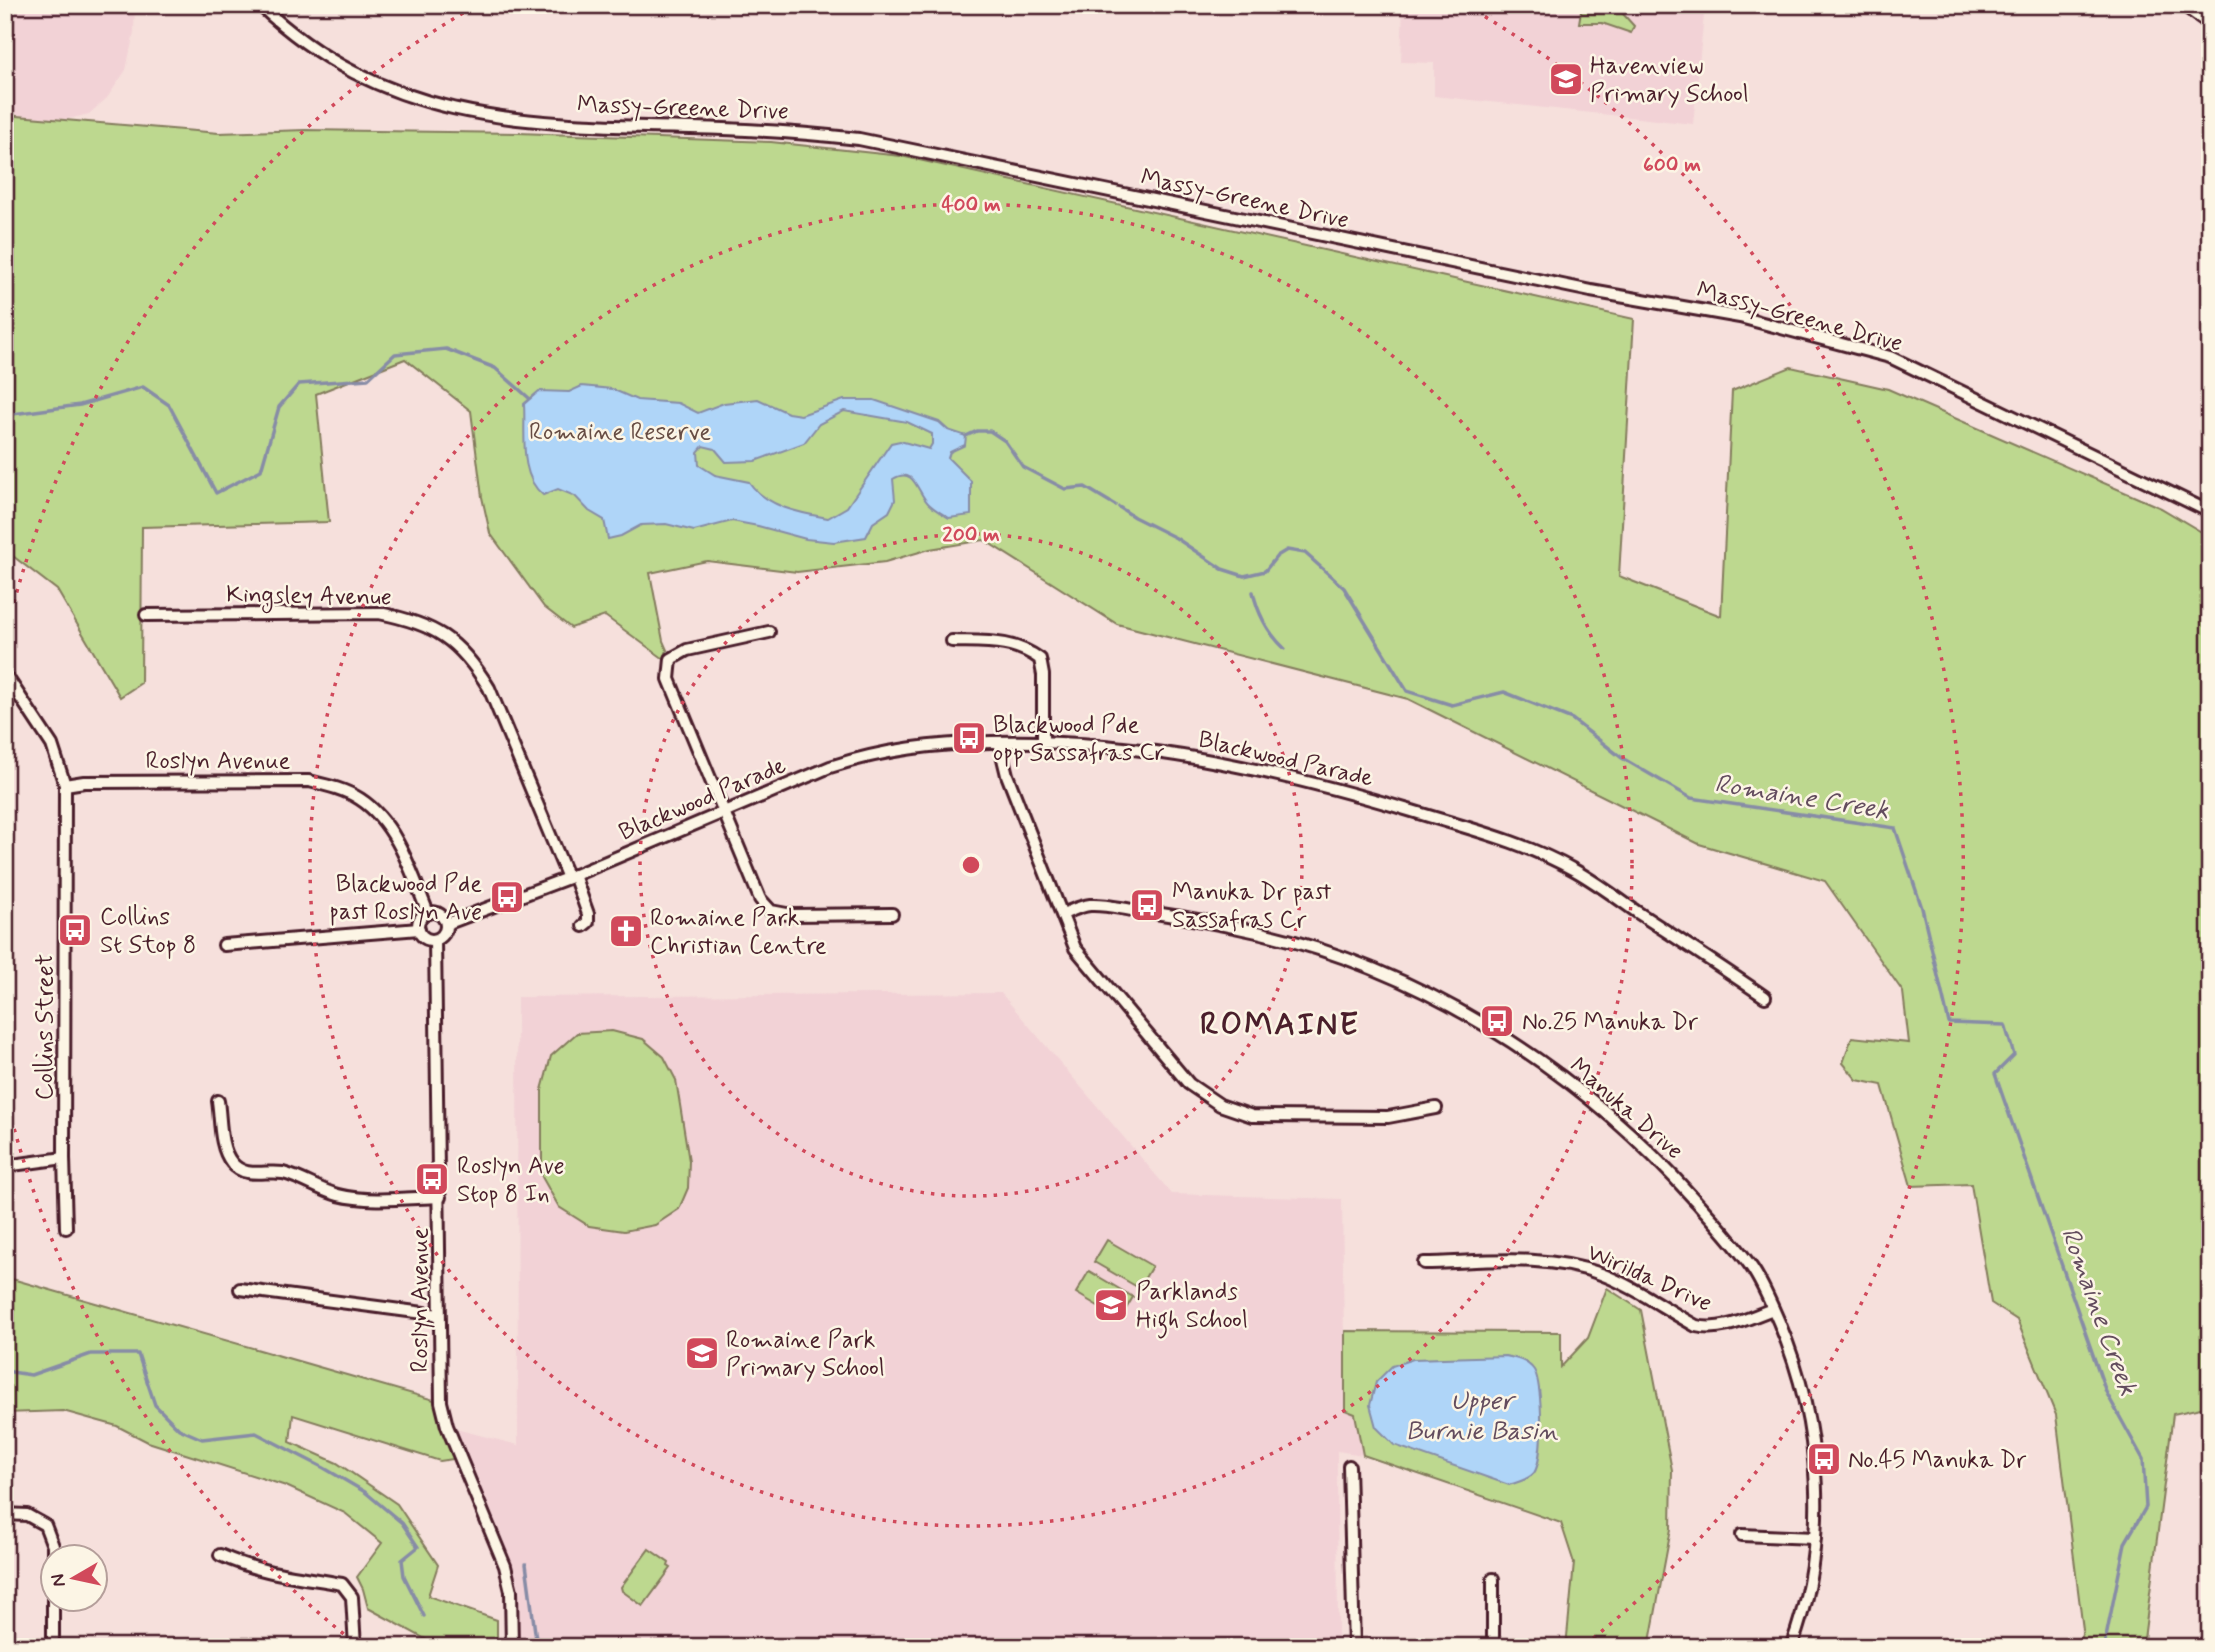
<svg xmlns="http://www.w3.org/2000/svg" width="2215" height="1652" viewBox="0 0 2215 1652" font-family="Mynerve,sans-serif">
<rect width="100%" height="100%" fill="#f6e0dc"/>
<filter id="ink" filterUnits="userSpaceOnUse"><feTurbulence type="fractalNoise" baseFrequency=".0143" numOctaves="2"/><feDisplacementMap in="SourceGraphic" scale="14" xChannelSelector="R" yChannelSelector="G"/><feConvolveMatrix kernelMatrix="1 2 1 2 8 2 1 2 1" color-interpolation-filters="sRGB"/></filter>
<g filter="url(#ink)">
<g fill="#f2d2d6">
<path d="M5,5H135L134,32L126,70L107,98L89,114L60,121L5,115Z"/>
<path d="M1403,5H1705L1693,124L1434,96V63L1401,62Z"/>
<path d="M1001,993L1172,1194L1342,1199L1345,1410L1355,1414L1363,1455L1337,1451L1338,1647H519L518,1594L515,1578L452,1428L518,1445L517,997Z"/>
</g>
<g fill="#bdd88f" stroke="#847c5d" stroke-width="2">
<path d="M1582,5H1615L1634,26L1631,33L1602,23H1579Z"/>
<path d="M5,115L219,133L305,130L518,133L771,142L901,156L1634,319L1619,576L1721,616L1732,391L1791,367L1888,389L2161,508L2210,537V1406L2173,1414L2143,1647H2078L2083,1630L2056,1415L2017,1320L1991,1303L1971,1184L1911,1186L1882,1085L1857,1080L1843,1063L1852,1037L1909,1043L1903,992L1825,881L1699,844L1408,699L1117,624L984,540L930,549L885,562L797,572L707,561L650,573L663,641L667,650L664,659L605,616L571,628L544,607L490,533L482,497L471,411L405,359L316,394L329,522L142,527L141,683L120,697L57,590L5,550Z"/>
<path d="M612,1031L643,1039L664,1057L676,1080L689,1161L688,1188L679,1209L655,1225L624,1231L589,1226L559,1207L542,1177V1090L551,1056L577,1033Z"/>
<path d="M1107,1240L1152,1266L1139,1288L1094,1262Z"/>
<path d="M1089,1271L1133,1297L1120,1319L1076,1293Z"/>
<path d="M5,1277L441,1402L460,1458L440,1461L293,1415L290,1442L337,1463L397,1504L438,1565L428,1596L497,1620V1647H431V1642L368,1608L363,1589L357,1577L382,1543L345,1513L286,1486L148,1442L117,1426L63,1411L5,1413Z"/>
<path d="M1607,1288L1641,1310L1672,1470L1671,1529L1649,1647H1566L1574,1563L1561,1523L1363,1455L1355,1414L1345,1410V1331L1561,1332V1367L1588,1338Z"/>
<path d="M649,1549L669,1563L668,1566L671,1568L643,1606L622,1591L621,1587Z"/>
</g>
<g fill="#afd5f8" stroke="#878ca6" stroke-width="2" fill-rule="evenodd">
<path d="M582,386L612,389L637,400L678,403L698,413L724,403L758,399L788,413L801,415L844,400H874L939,422L948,430L966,436L965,445L950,452L948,458L971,481V515L949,518C943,514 935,510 930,505C917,495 916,465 893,479L895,500L889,512L873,523L866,537L834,542L806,539L758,526L732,521L694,531L666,524L641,525L621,536L608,539L604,520L589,511L575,496L558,489L543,495C518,475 526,433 524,404L539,391L569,392ZM844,411L907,422L932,434V444L929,449L900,441L891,443L847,507L828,518C800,513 766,507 749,482L715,475L699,465L698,452L703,446L715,449L726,462L755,461L804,443L819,424Z"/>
<path d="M1505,1356C1516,1358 1527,1360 1534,1370C1543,1384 1544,1459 1534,1473C1528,1480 1518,1482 1509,1485L1394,1445L1376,1427L1370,1405L1376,1382L1392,1366L1413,1359Z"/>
</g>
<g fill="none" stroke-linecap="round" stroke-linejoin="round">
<g stroke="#878ca6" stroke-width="3.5">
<path d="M5,415L80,405L143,387L169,405L216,493L261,470L279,407L299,384L368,379L395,354L446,349L495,368L529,398"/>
<path d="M966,436L977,431H990L1005,441L1023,467L1065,489L1085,487L1115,505"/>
<path d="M1119,507L1134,517L1176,538L1222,569L1244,576L1265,571L1277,556L1287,550L1305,553L1344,588L1407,691L1452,705L1504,692L1572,719L1622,758L1691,798L1895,828L1922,908L1949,1023L2005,1025L2014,1055L1995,1074L2106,1392L2143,1459L2146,1507L2125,1543L2104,1647"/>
<path d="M1253,592C1258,614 1269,634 1285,649"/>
<path d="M5,1371L31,1375L91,1354H138L155,1405L179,1429L202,1439L256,1433L324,1468L365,1492L402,1523L418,1547L402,1560L404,1576L424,1616"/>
<path d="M526,1564L537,1647"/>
</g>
<g stroke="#4a1f2b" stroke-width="16">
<g id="minor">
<path d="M260,5C386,125 528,124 691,128C747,129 803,133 859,139L1591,291L1740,317L1890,357L2210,512"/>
<path d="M146,615L379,613C435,624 459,639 489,688L568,878"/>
<path d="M769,632L687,650L671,659L669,679L760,899L771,911L792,915L892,914"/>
<path d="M952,641C984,642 1013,639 1040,659L1043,675V741"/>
<path d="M5,674L52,745L65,785L64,1158L66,1228"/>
<path d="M999,742L1007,775L1075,948L1189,1084L1220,1105L1252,1116L1388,1117L1436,1108"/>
<path d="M65,785L84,782L309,781C326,785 345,789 360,799C397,823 412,874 428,913"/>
<path d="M574,875L588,914V922L583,926"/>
<circle cx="432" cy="926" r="14"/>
<path d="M1062,914C1071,911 1080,906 1090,905C1104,904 1119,908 1132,910C1166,914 1200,920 1234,927C1411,962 1574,1064 1694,1199C1714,1221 1735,1243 1752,1268C1763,1284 1771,1304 1779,1322C1822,1424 1830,1543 1791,1647"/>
<path d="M446,924L568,878L830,767C885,749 934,744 991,742C1135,738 1275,770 1412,811C1467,828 1525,842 1576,871C1597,883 1617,898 1637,912C1680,940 1723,968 1765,997"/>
<path d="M435,940L441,1402L447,1426L505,1566L511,1591L512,1647"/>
<path d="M224,945L419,929"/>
<path d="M218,1101C221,1120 219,1147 232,1163C245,1179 266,1170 283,1173C303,1178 319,1190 338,1195C370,1203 407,1198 440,1197"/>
<path d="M5,1166L64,1158"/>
<path d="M1424,1263C1482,1262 1545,1253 1601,1274C1635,1287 1665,1309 1696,1326C1723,1332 1748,1318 1773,1309"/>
<path d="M240,1289L439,1315"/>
<path d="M1349,1466L1354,1647"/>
<path d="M5,1514L27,1515L45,1525L53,1546V1558"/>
<path d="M1742,1535L1815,1538"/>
<path d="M220,1555C262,1574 297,1576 342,1584L352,1597L355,1647"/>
<path d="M53,1600V1647"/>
<path d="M1493,1647V1579"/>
</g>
</g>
<g stroke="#4a1f2b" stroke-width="19">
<path id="major" d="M2186,5L2210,22"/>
</g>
<use href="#minor" stroke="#fcf5e5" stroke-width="10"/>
<use href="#major" stroke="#fcf5e5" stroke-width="14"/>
</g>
</g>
<g fill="none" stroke="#d1495b" stroke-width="3.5" stroke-dasharray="3.5 7">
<circle cx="971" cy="865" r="331"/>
<circle cx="971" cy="865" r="661"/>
<path d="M360 1647A992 992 0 0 1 6 1097M6 633A992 992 0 0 1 475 6M1467 6A992 992 0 0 1 1582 1647"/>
</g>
<defs>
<g id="school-square" transform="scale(1.75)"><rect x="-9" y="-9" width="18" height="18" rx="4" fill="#d1495b" stroke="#fcf5e5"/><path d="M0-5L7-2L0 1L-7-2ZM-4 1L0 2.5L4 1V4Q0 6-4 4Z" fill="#fff"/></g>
<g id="bus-square" transform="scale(1.75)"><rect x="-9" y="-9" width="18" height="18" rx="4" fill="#d1495b" stroke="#fcf5e5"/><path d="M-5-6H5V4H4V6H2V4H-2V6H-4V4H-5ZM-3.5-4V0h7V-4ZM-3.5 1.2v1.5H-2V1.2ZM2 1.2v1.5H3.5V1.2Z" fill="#fff"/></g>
<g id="church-square" transform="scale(1.75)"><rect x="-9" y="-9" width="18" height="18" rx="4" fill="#d1495b" stroke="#fcf5e5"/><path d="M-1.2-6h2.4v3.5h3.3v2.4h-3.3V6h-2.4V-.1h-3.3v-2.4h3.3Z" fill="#fff"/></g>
</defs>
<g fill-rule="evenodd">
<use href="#school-square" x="1566" y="79"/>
<use href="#bus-square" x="969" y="738"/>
<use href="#bus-square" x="507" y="897"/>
<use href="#bus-square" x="1147" y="905"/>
<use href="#bus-square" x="75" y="930"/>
<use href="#church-square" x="626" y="931"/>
<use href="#bus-square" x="1497" y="1021"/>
<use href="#bus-square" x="432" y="1179"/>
<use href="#school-square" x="1111" y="1305"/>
<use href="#school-square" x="702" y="1353"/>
<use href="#bus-square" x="1824" y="1459"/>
</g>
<g text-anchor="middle" stroke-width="5" stroke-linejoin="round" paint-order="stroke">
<g font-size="24" fill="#4a1f2b" stroke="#fcf5e5" text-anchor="start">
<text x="1590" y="73">Havenview<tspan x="1590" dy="28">Primary School</tspan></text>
<text x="993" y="732">Blackwood Pde<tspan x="993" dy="28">opp Sassafras Cr</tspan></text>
<text x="482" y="891" text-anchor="end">Blackwood Pde<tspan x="482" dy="28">past Roslyn Ave</tspan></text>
<text x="1172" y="899">Manuka Dr past<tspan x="1172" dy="28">Sassafras Cr</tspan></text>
<text x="100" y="924">Collins<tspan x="100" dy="28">St Stop 8</tspan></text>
<text x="650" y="925">Romaine Park<tspan x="650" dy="28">Christian Centre</tspan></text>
<text x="1522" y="1029">No.25 Manuka Dr</text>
<text x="457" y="1173">Roslyn Ave<tspan x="457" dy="28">Stop 8 In</tspan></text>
<text x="1136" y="1299">Parklands<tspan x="1136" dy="28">High School</tspan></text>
<text x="726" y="1347">Romaine Park<tspan x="726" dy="28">Primary School</tspan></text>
<text x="1848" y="1467">No.45 Manuka Dr</text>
</g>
<g font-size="24" fill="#4a1f2b" stroke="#fcf5e5">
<text transform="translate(683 107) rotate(2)" y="8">Massy-Greene Drive</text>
<text transform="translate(1245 198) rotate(12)" y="8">Massy-Greene Drive</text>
<text transform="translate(1800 316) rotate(15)" y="8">Massy-Greene Drive</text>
<text transform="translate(309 595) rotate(1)" y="8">Kingsley Avenue</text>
<text transform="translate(1286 758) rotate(13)" y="8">Blackwood Parade</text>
<text x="218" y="768">Roslyn Avenue</text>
<text transform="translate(702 798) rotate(-23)" y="8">Blackwood Parade</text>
<text transform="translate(44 1027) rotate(-90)" y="8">Collins Street</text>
<text transform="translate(1627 1108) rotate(41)" y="8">Manuka Drive</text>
<text transform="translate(1650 1277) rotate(24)" y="8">Wirilda Drive</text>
<text transform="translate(419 1300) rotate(-90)" y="8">Roslyn Avenue</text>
</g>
<g font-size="24" fill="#674d44" stroke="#fcf5e5">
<text x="620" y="439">Romaine Reserve</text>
</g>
<g font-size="26" font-style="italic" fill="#634c5e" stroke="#fcf5e5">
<text transform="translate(1802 796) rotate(9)" y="9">Romaine Creek</text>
<text transform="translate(2100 1311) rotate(70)" y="9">Romaine Creek</text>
<text x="1482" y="1409">Upper<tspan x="1482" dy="30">Burnie Basin</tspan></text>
</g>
<g font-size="32" font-weight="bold" letter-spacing="2" fill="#4a1f2b" stroke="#fcf5e5">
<text x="1280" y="1034">ROMAINE</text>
</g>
</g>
<circle cx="971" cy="865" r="10" fill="#d1495b" stroke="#fcf5e5" stroke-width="3.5"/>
<g font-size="21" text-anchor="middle" font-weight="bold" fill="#d1495b" stroke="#fcf5e5" stroke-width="5" stroke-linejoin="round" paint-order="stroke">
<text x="1672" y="171">600 m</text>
<text x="971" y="211">400 m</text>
<text x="971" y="541">200 m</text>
</g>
<rect width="2215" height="1652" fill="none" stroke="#fcf5e5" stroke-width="28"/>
<rect x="14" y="14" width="2187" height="1624" fill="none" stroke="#4a1f2b" stroke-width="2.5" filter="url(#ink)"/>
<g transform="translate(74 1578) rotate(261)"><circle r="33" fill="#fcf5e5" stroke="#b59f9b" stroke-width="2"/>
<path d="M0-5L12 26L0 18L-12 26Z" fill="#d1495b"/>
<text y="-10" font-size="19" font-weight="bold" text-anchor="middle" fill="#4a1f2b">N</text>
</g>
</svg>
